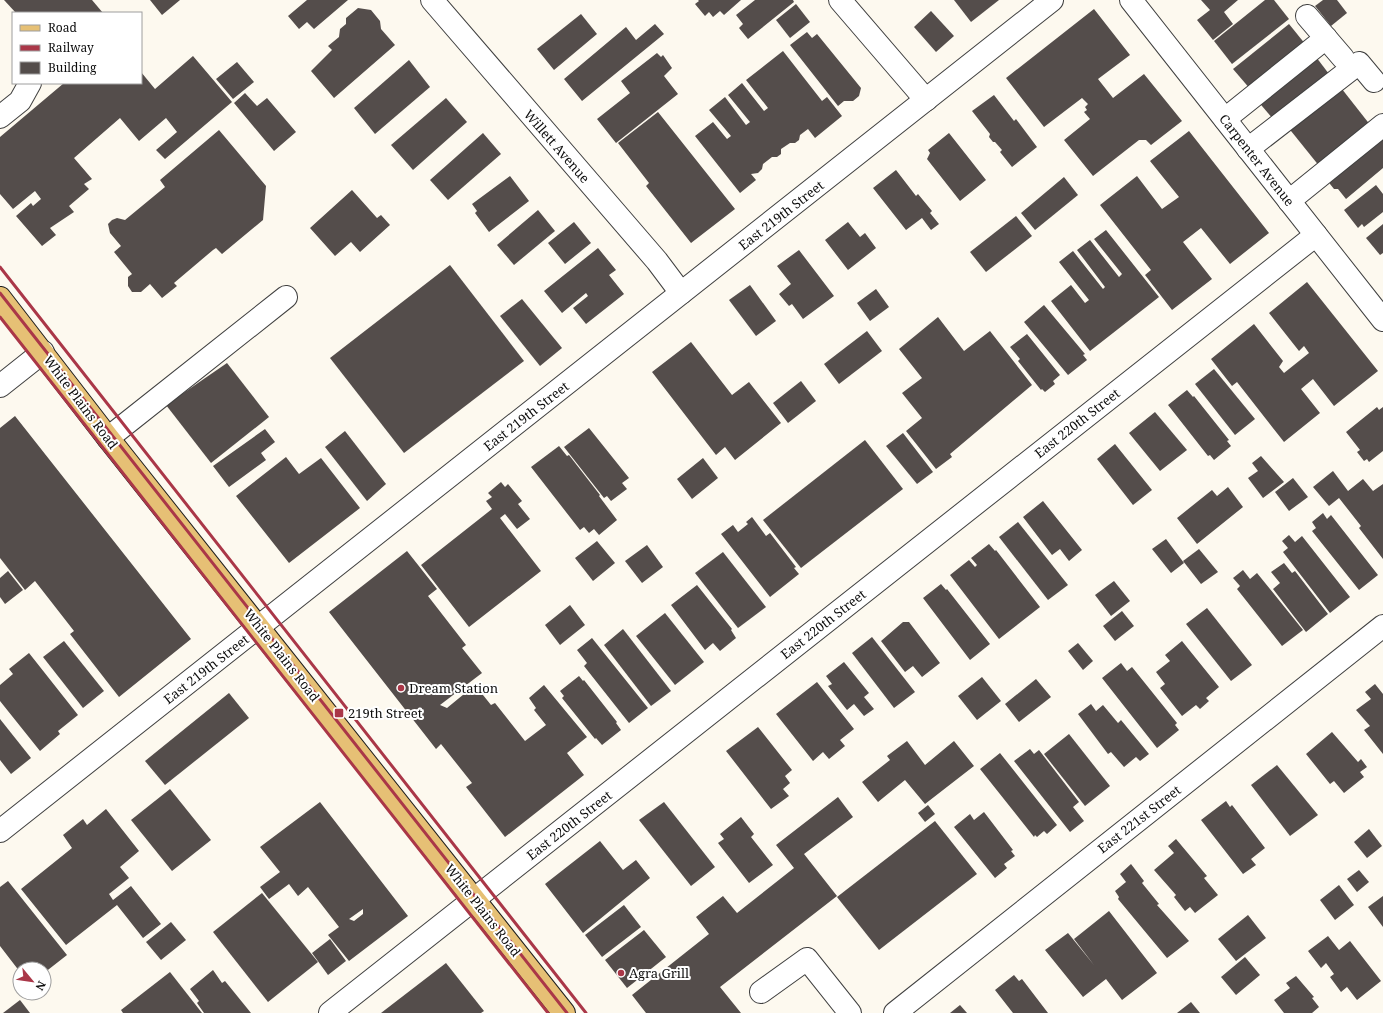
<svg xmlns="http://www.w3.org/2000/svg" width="1383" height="1013" viewBox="0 0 1383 1013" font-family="'Noto Serif',serif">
<rect width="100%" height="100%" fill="#fdf9ef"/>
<g fill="#544d4b" fill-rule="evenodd">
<path d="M4,0H92L103,13H16Z"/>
<path d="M150,0H180L162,15Z"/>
<path d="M307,0H348L314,29L307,22L299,29L288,16Z"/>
<path d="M698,0H741L724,15L720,11L713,17L709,12L705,16L695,4L699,1Z"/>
<path d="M755,0H793L794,2L748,39L739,28L743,24L736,15Z"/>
<path d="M954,0H999L971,22Z"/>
<path d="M1201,0H1238L1224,12L1233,24L1213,40L1197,20L1210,10Z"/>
<path d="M1265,0H1274L1289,19L1232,64L1214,41Z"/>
<path d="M1323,0H1337L1347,13L1331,26L1315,6Z"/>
<path d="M796,4L810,22L790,38L776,20Z"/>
<path d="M358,8L371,10L380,21L381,29L395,45L334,98L311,71L332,50L328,46L339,37L340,29L346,24V18Z"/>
<path d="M1094,9L1130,55L1098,79L1113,98L1144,74L1182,121L1151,145L1146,140H1139L1093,176L1064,140L1090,119L1084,112L1087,110L1085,107L1088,104L1082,98L1044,127L1006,78Z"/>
<path d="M931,11L954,36L936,52L914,27Z"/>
<path d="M581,14L597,34L554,70L537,49Z"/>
<path d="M655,24L664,34L582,101L564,79L626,27L636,40Z"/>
<path d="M1289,24L1306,45L1251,90L1233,69Z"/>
<path d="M807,32L812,38L817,34L861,88L859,96L853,101H844L838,106L790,45Z"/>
<path d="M783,51L822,101L827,97L842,116L815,138L808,129L800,135L799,140L795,143H790L781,149V154L777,157H772L763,164L762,169L758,173L751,174L756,180L740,193L695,136L713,122L727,139L731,136L709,110L725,97L746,125L750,122L728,95L742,83L764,111L768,108L746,80Z"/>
<path d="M657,53L661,57L663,55L672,68L664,76L678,94L616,143L597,119L630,93L621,81Z"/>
<path d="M1313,53L1329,74L1273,119L1256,99Z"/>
<path d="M193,56L232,102L165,159L156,150L177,132L166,118L139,141L120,118L74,158L92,179L84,184L89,189L69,206L74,212L50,228L56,235L42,246L16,216L31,203L33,206L41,199L35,191L13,209L0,194V137L64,83H141V72L155,89Z"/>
<path d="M409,60L430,87L375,134L354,108Z"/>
<path d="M237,62L254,82L233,99L216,79Z"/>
<path d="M1338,84L1371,126L1320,167L1287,126Z"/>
<path d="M245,93L257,106L267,98L296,132L274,151L234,103Z"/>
<path d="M994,95L1014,121L1016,119L1037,147L1012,167L1000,152L1002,150L995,142H993L989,137L990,134L972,111Z"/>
<path d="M446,98L467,122L413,170L391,145Z"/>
<path d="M658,112L735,209L691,243L646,186L649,183L618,143Z"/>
<path d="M219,130L266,186L263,220L222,254L216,248L213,250L174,283L177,286L162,298L150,284L141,292H132L128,286V277L132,274L114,252L121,246L110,233L108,224L112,220L117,218L125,220L165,187L160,180Z"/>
<path d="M1189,131L1269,233L1230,264L1201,228L1183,242L1212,279L1172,310L1145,275L1151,270L1100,205L1137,176L1162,209L1179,197L1150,161Z"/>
<path d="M483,133L501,154L448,200L430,180Z"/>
<path d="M949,133L986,180L960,201L927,159L930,153L928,150Z"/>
<path d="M1380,137L1383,140V168L1346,199L1338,189H1334L1330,184L1329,178Z"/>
<path d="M896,170L916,196L918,194L932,211L930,213L939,224L931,230L922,218L906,230L873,188Z"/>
<path d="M510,176L529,201L489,232L475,213L477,211L472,204Z"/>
<path d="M1064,177L1078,195L1035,230L1021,213Z"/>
<path d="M1376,185L1383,194V212L1364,227L1362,224L1358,228L1344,210Z"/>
<path d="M352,190L377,218L381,215L390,225L360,252L351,242L335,256L310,228Z"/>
<path d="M538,210L555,231L514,265L497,245Z"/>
<path d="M1016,216L1032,236L986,272L970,252Z"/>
<path d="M574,222L591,243L565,264L548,243Z"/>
<path d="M848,222L860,237L865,233L876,248L848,270L825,240Z"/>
<path d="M1383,224V253L1380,255L1366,238Z"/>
<path d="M1106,230L1159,297L1090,351L1051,301L1071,285L1085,303L1089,300L1059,262L1073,251L1103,289L1105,287L1077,250L1090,240L1119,277L1122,274L1094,239Z"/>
<path d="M598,248L616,270L609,275L624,294L586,324L573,308L588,296L586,293L562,313L544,291Z"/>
<path d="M799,250L834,296L803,319L792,304L789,306L779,294L791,284L777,266Z"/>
<path d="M450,265L524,361L404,453L330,358Z"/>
<path d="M1307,282L1378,371L1334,406L1313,379L1301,389L1320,413L1284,442L1237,382L1232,386L1211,359L1254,324L1283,361L1279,367L1284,373L1309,353L1304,346L1299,351L1269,313Z"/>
<path d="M750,285L776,321L756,336L729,300Z"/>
<path d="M876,289L889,307L870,321L857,303Z"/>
<path d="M522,299L562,348L540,366L500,316Z"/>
<path d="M1044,305L1085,354L1083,355L1087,360L1068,375L1024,322Z"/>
<path d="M938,317L964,351L990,331L1032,385L950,454L952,457L936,469L906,431L922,418L902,393L922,378L899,349Z"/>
<path d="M867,331L882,351L839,384L824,364Z"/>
<path d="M1027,334L1060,375L1053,381L1055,384L1045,392L1042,389L1041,390L1018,361L1020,359L1010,347Z"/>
<path d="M691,342L732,395L749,382L781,423L735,460L725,447L716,455L652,372Z"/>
<path d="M227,363L269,417L211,463L166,405Z"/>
<path d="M1214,369L1255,419L1235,435L1195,384Z"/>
<path d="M801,381L816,401L788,423L773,403Z"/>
<path d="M1187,390L1193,397L1194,396L1229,440L1227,441L1231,446L1214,460L1210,455L1208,456L1168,405Z"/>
<path d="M1377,407L1379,410L1383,407V451L1369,462L1367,459L1364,461L1357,452L1360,450L1346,432Z"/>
<path d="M1155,412L1187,450L1160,471L1129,433Z"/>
<path d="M15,416L191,639L119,697L70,634L74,631L35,581L25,590L0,558V428Z"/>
<path d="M589,428L629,478L622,483L627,489L611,501L607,496L604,498L564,447Z"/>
<path d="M265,429L275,442L261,453L266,460L229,487L213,466Z"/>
<path d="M345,431L386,484L367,501L325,447Z"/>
<path d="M903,433L933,472L917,484L886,446Z"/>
<path d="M865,440L903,489L801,568L763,520Z"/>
<path d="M1115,444L1152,490L1133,505L1097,459Z"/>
<path d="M559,446L567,456L569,455L600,495L599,496L617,520L599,535L594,529L589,533L584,527L580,530L531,467Z"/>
<path d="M1261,456L1284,482L1263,498L1248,478L1258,471L1252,463Z"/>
<path d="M286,457L299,474L321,458L360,508L289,563L236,496Z"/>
<path d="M703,458L718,478L692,499L677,479Z"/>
<path d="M1333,471L1348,491L1363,479L1373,491L1383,484V559L1359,528L1361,526L1339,498L1329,506L1313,487Z"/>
<path d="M1293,478L1308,497L1289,511L1275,492Z"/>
<path d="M501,482L505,487L508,484L522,501L518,504L530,519L517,529L505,514L500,518L541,571L469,627L421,565L492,509L486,501L492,497L488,493Z"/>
<path d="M1228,487L1243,507L1197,544L1177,518L1212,490L1217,496Z"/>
<path d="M1043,501L1082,550L1069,561L1060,549L1052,555L1023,517Z"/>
<path d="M1323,513L1327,519L1331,515L1378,575L1359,590L1312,531L1316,528L1312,522Z"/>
<path d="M752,517L766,536L770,533L796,567L794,568L799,574L770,597L721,534L733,525L738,532L748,524L746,522Z"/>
<path d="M1018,522L1068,585L1048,600L999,537Z"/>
<path d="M1289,535L1295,542L1302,536L1350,597L1330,613L1283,552L1288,548L1282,541Z"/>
<path d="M1166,539L1184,563L1171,573L1152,549Z"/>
<path d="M597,541L615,563L593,581L575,558Z"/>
<path d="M989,544L995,551L996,550L1040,607L999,639L950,575L969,560L975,567L977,565L971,558Z"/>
<path d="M647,545L663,567L642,583L625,561Z"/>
<path d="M1199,549L1218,572L1201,584L1183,561Z"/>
<path d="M407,551L437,589L428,596L466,645L462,648L482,673L440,705L447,708L475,685L491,705L495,703L525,741L546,725L534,710L536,708L529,698L544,685L587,737L567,753L584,775L505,837L466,787L472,783L441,744L436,749L329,612Z"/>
<path d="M723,552L766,607L738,628L695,573Z"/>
<path d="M1284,563L1292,573L1295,571L1328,614L1306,632L1273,589L1280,583L1271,572Z"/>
<path d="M1243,570L1250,579L1257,573L1303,630L1282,646L1237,589L1240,586L1233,578Z"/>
<path d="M8,571L23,590L5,604L0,597V578Z"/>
<path d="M1114,581L1130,601L1111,616L1095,595Z"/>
<path d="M941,584L946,590L947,589L990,644L970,660L923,598Z"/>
<path d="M697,585L732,629L731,630L736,638L720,651L713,643L705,650L671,605Z"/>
<path d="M570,605L585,625L560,645L545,625Z"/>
<path d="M1207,608L1252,665L1231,681L1186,624Z"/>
<path d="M1122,611L1134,626L1115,641L1103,626Z"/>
<path d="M665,613L704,662L675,685L636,636Z"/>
<path d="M903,622H909L940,663L922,677L913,666L905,672L881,641Z"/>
<path d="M623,629L671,691L651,706L604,645Z"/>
<path d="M872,637L915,692L894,708L852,653Z"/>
<path d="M592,638L648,708L629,723L584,666L587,663L577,650Z"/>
<path d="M64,641L104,691L83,708L43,657Z"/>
<path d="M1182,641L1219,687L1206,698L1209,701L1200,709L1196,705L1182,716L1160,688L1165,684L1156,672L1170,661L1165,655Z"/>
<path d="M1078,643L1093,661L1083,670L1068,651Z"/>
<path d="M29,653L78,715L58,731L60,734L40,751L0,701V685L13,674L9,669Z"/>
<path d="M844,662L869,693L864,697L874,709L864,716L854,704L847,710L828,686L832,684L826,676Z"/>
<path d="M1121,663L1127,671L1132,667L1177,723L1175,725L1179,730L1157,748L1102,678Z"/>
<path d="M579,676L583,681L584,680L617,722L616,723L621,730L602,745L596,738L595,739L562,698L564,696L560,691Z"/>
<path d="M982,677L1001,701L977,720L958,696Z"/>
<path d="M1036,679L1051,697L1019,722L1005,704Z"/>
<path d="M817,682L854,729L840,740L845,746L829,759L823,752L813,761L776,714Z"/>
<path d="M1375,684L1383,694V754L1364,730L1370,726L1356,710L1371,699L1365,692Z"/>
<path d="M229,693L249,718L165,785L145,761Z"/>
<path d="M1091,704L1096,711L1103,705L1118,723L1121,720L1149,754L1140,761L1136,757L1124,767L1111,752L1108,754L1078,714Z"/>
<path d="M0,719L31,758L11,774L0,760Z"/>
<path d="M758,727L792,770L785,776L790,783L783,789L789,796L771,809L726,751Z"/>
<path d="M1332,732L1358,762L1361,759L1367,767L1360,772L1364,777L1344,793L1334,781L1330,784L1306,754Z"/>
<path d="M1069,734L1110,786L1085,806L1044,754Z"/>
<path d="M907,741L925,765L954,741L974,766L925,804L905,780L878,802L862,782L890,760L887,756Z"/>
<path d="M1030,749L1034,754L1039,750L1079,802L1073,807L1084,821L1070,832L1014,761Z"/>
<path d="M1000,753L1057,825L1047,834L1044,831L1037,837L1035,835L1034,837L980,769Z"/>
<path d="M1277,765L1318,815L1290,836L1251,785Z"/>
<path d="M170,789L211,840L172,871L131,820Z"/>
<path d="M838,797L853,817L804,854L837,896L720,987L741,1013H646L632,995L709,934L696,917L723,896L737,913L794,868L776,845Z"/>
<path d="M1226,801L1230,807L1232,805L1265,848L1251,859L1256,865L1243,874L1201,820Z"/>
<path d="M320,802L408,916L349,961L328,935L339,927L308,887L298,896L289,884L269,899L260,887L280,872L260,847ZM363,909V914L354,921L349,919Z"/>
<path d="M664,802L715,867L691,886L639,820Z"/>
<path d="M928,805L935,814L925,822L918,813Z"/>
<path d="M106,809L139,851L120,867L129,878L109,894L113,900L131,886L161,924L143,938L117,905L66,945L21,889L72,848L63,835L83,819L87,825Z"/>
<path d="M984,812L1013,850L1011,851L1015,856L1004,864L1007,868L995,878L954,827L970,814L974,820Z"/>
<path d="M741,817L754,834L751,837L773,865L749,883L718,843L724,839L720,834Z"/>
<path d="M935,821L977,874L879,950L837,897Z"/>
<path d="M1369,829L1382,846L1367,858L1354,842Z"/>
<path d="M1176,839L1207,876L1204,878L1218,895L1195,913L1190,907L1185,911L1174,897L1176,895L1154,870L1174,853L1168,846Z"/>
<path d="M600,841L623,870L636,860L650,878L583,933L545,884Z"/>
<path d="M1131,864L1144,881L1142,883L1159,904L1157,905L1189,941L1167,958L1118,899L1119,897L1115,891L1126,882L1120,874Z"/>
<path d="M1359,870L1369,882L1357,892L1347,879Z"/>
<path d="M8,881L67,955L44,973V969H20V972L0,946V887Z"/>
<path d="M1339,885L1354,905L1335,920L1320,900Z"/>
<path d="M262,893L318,962L268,1002L213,932Z"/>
<path d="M1383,896V927L1368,907Z"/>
<path d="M624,905L641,927L602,957L585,935Z"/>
<path d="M1109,911L1157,973L1122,1000L1106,979L1083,997L1045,950L1068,933L1094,965L1074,939Z"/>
<path d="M1248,915L1266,938L1236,961L1218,939Z"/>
<path d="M171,922L186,940L161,960L146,942Z"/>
<path d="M644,930L666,957L627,988L605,960Z"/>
<path d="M1328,936L1339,950L1350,941L1381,981L1357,1000L1347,987L1341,992L1330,977L1334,974L1326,963L1321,968L1308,951Z"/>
<path d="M330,939L346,961L328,975L312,953Z"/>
<path d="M1245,957L1260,975L1236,995L1221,977Z"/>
<path d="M446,963L484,1011L481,1013H381Z"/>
<path d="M213,970L222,983L225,981L251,1013H204L197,1003L199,1001L190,989Z"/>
<path d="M170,972L202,1013H123L121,1010Z"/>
<path d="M1014,975L1019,981L1022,979L1048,1013H1013L995,990Z"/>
<path d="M1296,976L1314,997L1312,998L1319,1007L1312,1013H1284L1274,1000L1290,988L1286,983Z"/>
<path d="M20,1000L30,1013H3Z"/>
<path d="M1191,1002L1200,1013H1177Z"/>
<path d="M960,1005L967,1013H950Z"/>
</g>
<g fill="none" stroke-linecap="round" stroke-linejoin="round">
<g stroke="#404040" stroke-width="24">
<g id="minor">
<path d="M432,0L657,261L681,293"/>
<path d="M840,0L926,100"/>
<path d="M1131,0L1383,320"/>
<path d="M1307,16L1343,58"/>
<path d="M0,117L20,101L30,83"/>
<path d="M1225,119L1326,38"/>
<path d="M1248,149L1359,63L1374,81"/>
<path d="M1289,201L1383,125"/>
<path d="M0,386L43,352"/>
<path d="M108,438L286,297"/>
<path d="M0,831L1052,0"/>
<path d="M761,992L807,959L850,1013"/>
<path d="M330,1013L1316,235"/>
<path d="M895,1013L1383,626"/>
</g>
</g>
<g stroke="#1e1e1e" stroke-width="24">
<path id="major" d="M0,298L108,438L564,1013"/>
</g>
<use href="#minor" stroke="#fff" stroke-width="22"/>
<use href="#major" stroke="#e6c075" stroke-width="22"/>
<g stroke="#aa3748" stroke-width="3">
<path d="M0,267L586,1013"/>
<path d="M0,293L567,1013"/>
<path d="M0,317L548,1013"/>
</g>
</g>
<g fill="#aa3748" stroke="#fff" stroke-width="1.5">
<circle cx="401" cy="688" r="4"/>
<rect x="334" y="708" width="10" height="10" rx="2"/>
<circle cx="621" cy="973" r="4"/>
</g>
<g text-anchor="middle" stroke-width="4" stroke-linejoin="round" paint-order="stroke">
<g font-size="13" fill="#0d0d0d" stroke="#fff">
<text transform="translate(557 146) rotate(49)" y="5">Willett Avenue</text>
<text transform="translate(1257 160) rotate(52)" y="5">Carpenter Avenue</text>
<text transform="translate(781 215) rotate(-38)" y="5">East 219th Street</text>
<text transform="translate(81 402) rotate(53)" y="5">White Plains Road</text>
<text transform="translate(526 416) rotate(-38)" y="5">East 219th Street</text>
<text transform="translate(1077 423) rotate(-38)" y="5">East 220th Street</text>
<text transform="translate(823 624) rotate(-38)" y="5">East 220th Street</text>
<text transform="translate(282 655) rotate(52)" y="5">White Plains Road</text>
<text transform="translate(206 669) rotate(-38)" y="5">East 219th Street</text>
<text transform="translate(1139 819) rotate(-38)" y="5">East 221st Street</text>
<text transform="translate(569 825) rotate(-38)" y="5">East 220th Street</text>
<text transform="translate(483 910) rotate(52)" y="5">White Plains Road</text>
</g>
<g font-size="13" fill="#0d0d0d" stroke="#fff" text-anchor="start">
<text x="409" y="693">Dream Station</text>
<text x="348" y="718">219th Street</text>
<text x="629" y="978">Agra Grill</text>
</g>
</g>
<rect x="12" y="12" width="130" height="72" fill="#ffffff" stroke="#9e9e9e"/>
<rect x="20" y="25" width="20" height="6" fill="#e6c075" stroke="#9e9e9e"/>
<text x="48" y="32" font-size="12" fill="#0d0d0d">Road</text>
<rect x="20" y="45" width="20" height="6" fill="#aa3748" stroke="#9e9e9e"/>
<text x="48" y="52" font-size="12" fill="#0d0d0d">Railway</text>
<rect x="20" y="62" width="20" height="12" fill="#544d4b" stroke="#9e9e9e"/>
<text x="48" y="72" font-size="12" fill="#0d0d0d">Building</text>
<g transform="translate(32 981) rotate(119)"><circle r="19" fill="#ffffff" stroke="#9e9e9e"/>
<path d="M0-3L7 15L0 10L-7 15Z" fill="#aa3748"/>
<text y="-6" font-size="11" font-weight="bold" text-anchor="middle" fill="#0d0d0d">N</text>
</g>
</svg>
